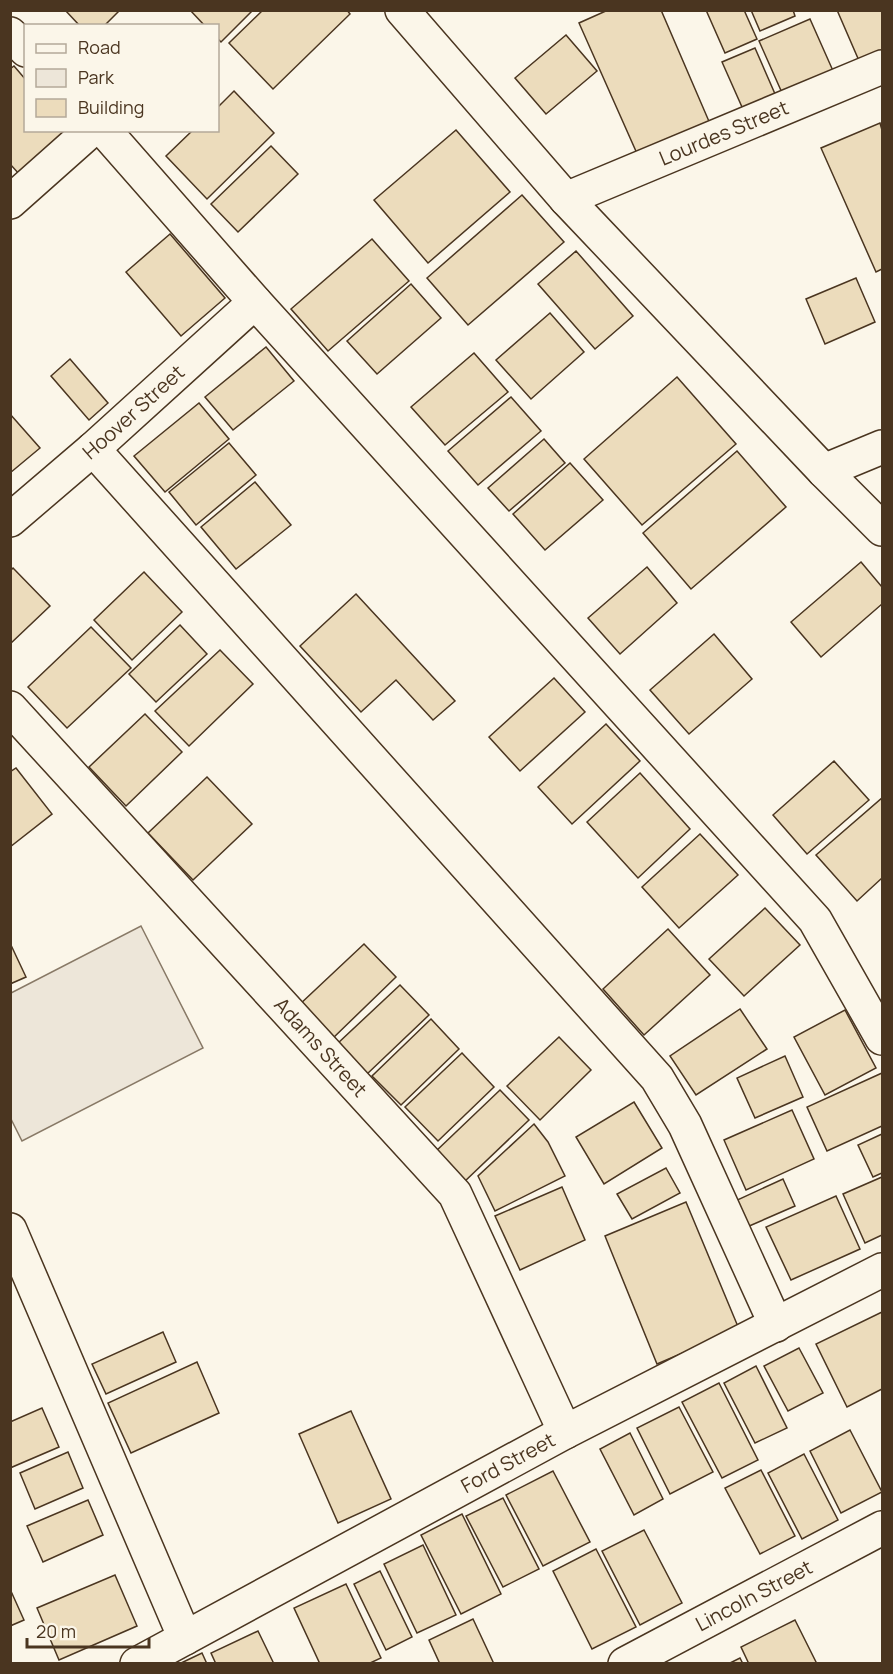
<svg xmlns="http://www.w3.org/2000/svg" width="893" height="1674" viewBox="0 0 893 1674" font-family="Manrope,sans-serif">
<rect width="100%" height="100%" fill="#fbf6e9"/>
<path fill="#ede6d9" stroke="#887966" stroke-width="1.5" d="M141,926L203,1048L22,1141L11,1119V993Z"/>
<g fill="#ecdcbc" stroke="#4a3520" stroke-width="1.5">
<path d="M65,10H120L104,26H80Z"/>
<path d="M190,10H253L221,42L218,39V26H205Z"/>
<path d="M263,10H347L350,14L273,89L229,43Z"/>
<path d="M608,10H661L711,126L639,158L579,23Z"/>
<path d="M706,10H744L757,39L725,53Z"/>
<path d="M751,10H793L795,16L760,31Z"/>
<path d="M837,10H882V53L860,63Z"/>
<path d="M810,19L838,82L787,104L759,41Z"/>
<path d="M566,35L597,71L546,114L515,78Z"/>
<path d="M755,48L779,103L746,116L722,62Z"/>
<path d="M14,66L26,80V130H69L20,175L10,164V69Z"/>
<path d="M234,91L274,133L207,199L166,156L193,130H218V107Z"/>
<path d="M880,123L882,130V269L876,272L821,148Z"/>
<path d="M456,130L510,192L428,263L374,200Z"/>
<path d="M271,146L298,174L238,232L211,204Z"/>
<path d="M522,195L564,242L468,325L427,278Z"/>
<path d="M170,234L225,298L181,336L126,272Z"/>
<path d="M372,239L409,281L328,351L291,309Z"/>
<path d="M576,251L633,316L595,349L538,284Z"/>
<path d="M856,278L875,322L825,344L806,299Z"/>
<path d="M411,284L441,318L377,374L347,341Z"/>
<path d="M550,313L584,352L531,399L496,360Z"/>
<path d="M266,347L294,381L233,430L205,397Z"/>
<path d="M474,353L508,392L445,445L411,407Z"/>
<path d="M70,359L108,403L89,420L51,376Z"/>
<path d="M677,377L736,444L642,525L584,459Z"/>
<path d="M511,397L541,431L478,485L448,451Z"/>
<path d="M199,403L229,439L165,492L134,456Z"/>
<path d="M10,414L40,448L10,473Z"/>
<path d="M544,439L565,463L509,511L488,488Z"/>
<path d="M229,443L256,475L196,525L169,492Z"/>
<path d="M737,451L786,507L691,589L643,533Z"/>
<path d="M570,463L603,500L545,550L513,514Z"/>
<path d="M255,482L291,525L236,569L201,527Z"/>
<path d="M861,562L882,587V604L821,657L791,622Z"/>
<path d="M647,567L677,603L620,654L588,618Z"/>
<path d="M13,568L50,606L10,644V571Z"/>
<path d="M144,572L182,612L132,660L94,620Z"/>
<path d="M356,594L455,701L433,720L396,680L361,712L300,646Z"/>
<path d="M180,625L207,654L156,702L129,674Z"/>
<path d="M91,627L131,668L67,728L28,687Z"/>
<path d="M714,634L752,679L689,734L650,690Z"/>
<path d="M220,650L253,684L189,746L155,711Z"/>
<path d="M554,678L585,712L520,771L489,737Z"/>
<path d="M145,714L182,752L126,806L89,767Z"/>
<path d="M606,724L640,761L572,824L538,787Z"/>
<path d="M834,761L869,800L807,854L773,815Z"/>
<path d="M16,768L52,814L10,847V772Z"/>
<path d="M640,773L690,829L638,878L587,822Z"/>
<path d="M207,777L252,824L193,880L148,833Z"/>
<path d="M882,798V878L857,901L816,855Z"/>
<path d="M700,834L738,875L679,928L642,887Z"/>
<path d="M765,908L800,945L744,996L709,959Z"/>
<path d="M668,929L710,975L644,1035L603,989Z"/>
<path d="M10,943L26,977L10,984Z"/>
<path d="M364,944L396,977L331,1040L298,1006Z"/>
<path d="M400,985L429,1015L366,1075L337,1044Z"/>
<path d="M740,1009L767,1049L696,1095L670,1056Z"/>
<path d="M845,1010L876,1068L825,1095L794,1037Z"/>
<path d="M431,1019L459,1049L401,1105L372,1076Z"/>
<path d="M559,1037L591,1070L540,1120L507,1086Z"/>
<path d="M462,1053L494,1087L438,1141L405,1107Z"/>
<path d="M785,1056L803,1097L755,1118L737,1078Z"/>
<path d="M882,1073V1126L827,1151L807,1107Z"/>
<path d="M500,1090L529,1120L463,1183L434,1153Z"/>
<path d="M634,1102L662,1148L604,1184L576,1137Z"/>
<path d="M792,1110L814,1159L746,1190L724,1140Z"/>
<path d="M534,1124L548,1142L565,1176L495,1211L478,1176Z"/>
<path d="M882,1134V1173L873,1177L858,1145Z"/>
<path d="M666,1168L680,1193L632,1219L617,1194Z"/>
<path d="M882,1177V1235L865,1243L843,1194Z"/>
<path d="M783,1179L795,1206L747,1227L735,1201Z"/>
<path d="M562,1187L585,1240L520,1270L495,1216Z"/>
<path d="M836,1196L860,1249L791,1280L766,1227Z"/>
<path d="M686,1202L739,1329L657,1364L605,1236Z"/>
<path d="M882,1312V1389L847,1407L816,1344Z"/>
<path d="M163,1332L176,1362L106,1394L92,1364Z"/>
<path d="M799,1348L823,1393L788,1411L764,1366Z"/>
<path d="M197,1362L219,1413L131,1453L108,1403Z"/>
<path d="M756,1366L787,1428L755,1443L724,1383Z"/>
<path d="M719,1383L758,1460L722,1478L682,1402Z"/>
<path d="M679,1407L713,1472L670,1494L637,1428Z"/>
<path d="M42,1408L59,1447L10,1468V1422Z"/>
<path d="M351,1411L391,1499L338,1523L299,1434Z"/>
<path d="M850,1430L882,1492L841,1513L810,1451Z"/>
<path d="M630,1433L663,1499L634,1515L600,1449Z"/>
<path d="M68,1452L83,1488L35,1509L20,1473Z"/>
<path d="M804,1454L838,1520L802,1539L768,1473Z"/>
<path d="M761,1470L795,1536L760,1554L725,1488Z"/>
<path d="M553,1471L590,1542L543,1566L506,1495Z"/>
<path d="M503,1498L539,1569L503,1587L466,1516Z"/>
<path d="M88,1500L103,1535L43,1562L27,1526Z"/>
<path d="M462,1514L501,1594L461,1614L421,1535Z"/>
<path d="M644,1530L682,1603L640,1625L602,1551Z"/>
<path d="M423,1545L456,1615L417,1633L384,1564Z"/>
<path d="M596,1549L636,1627L592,1649L553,1571Z"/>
<path d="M380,1571L412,1637L386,1650L354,1584Z"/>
<path d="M115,1575L137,1626L59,1660L37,1608Z"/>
<path d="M346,1584L381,1658L368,1664H320L294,1608Z"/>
<path d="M10,1589L24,1620L10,1626Z"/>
<path d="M473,1619L494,1664H440L429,1640Z"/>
<path d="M795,1620L817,1664H749L741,1647Z"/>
<path d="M258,1631L274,1664H216L211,1653Z"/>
<path d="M202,1653L207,1664H179Z"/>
<path d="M740,1658L743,1664H728Z"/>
</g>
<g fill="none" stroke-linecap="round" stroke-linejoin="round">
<g stroke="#4a3520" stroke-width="36">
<g id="street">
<path d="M402,10L566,199L824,471L882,529"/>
<path d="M10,34L26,50"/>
<path d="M104,130L255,302L815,920L882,1038"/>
<path id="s1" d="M566,199L882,67"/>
<path d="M10,202L91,130"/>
<path d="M93,449L657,1078L685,1125L776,1325"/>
<path d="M824,471L882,447"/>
<path id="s2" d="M10,520L93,449L255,302"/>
<path id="s3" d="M10,708L455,1194L565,1432"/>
<path d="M10,1230L185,1638"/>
<path id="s4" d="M137,1664L565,1432L882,1270"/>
<path id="s5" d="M625,1664L882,1528"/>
</g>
</g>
<use href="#street" stroke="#fbf6e9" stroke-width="33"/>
</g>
<g text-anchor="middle" stroke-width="4.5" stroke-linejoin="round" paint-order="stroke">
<g font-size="20" fill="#4a3520" stroke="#fbf6e9">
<text dy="7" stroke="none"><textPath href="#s1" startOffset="171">Lourdes Street</textPath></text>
<text dy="7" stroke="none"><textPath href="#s2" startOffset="164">Hoover Street</textPath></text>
<text dy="7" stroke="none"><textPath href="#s3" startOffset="460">Adams Street</textPath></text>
<text dy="7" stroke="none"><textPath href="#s4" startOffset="422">Ford Street</textPath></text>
<text dy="7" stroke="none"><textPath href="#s5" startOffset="146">Lincoln Street</textPath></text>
</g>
</g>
<rect width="893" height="1674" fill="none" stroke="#4a3520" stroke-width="24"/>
<rect x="24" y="24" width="195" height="108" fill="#fbf6e9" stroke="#b4a999" stroke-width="1.5"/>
<rect x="36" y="44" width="30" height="9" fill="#fbf6e9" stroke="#b4a999" stroke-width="1.5"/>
<text x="78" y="54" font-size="18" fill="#4a3520">Road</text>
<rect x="36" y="69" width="30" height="18" fill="#ede6d9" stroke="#b4a999" stroke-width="1.5"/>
<text x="78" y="84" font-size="18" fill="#4a3520">Park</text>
<rect x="36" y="99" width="30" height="18" fill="#ecdcbc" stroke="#b4a999" stroke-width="1.5"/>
<text x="78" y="114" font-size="18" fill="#4a3520">Building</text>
<path d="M27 1638v9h122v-9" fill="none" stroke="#4a3520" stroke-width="3"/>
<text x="36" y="1638" font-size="18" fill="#4a3520" stroke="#fbf6e9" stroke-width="4.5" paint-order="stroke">20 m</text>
</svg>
